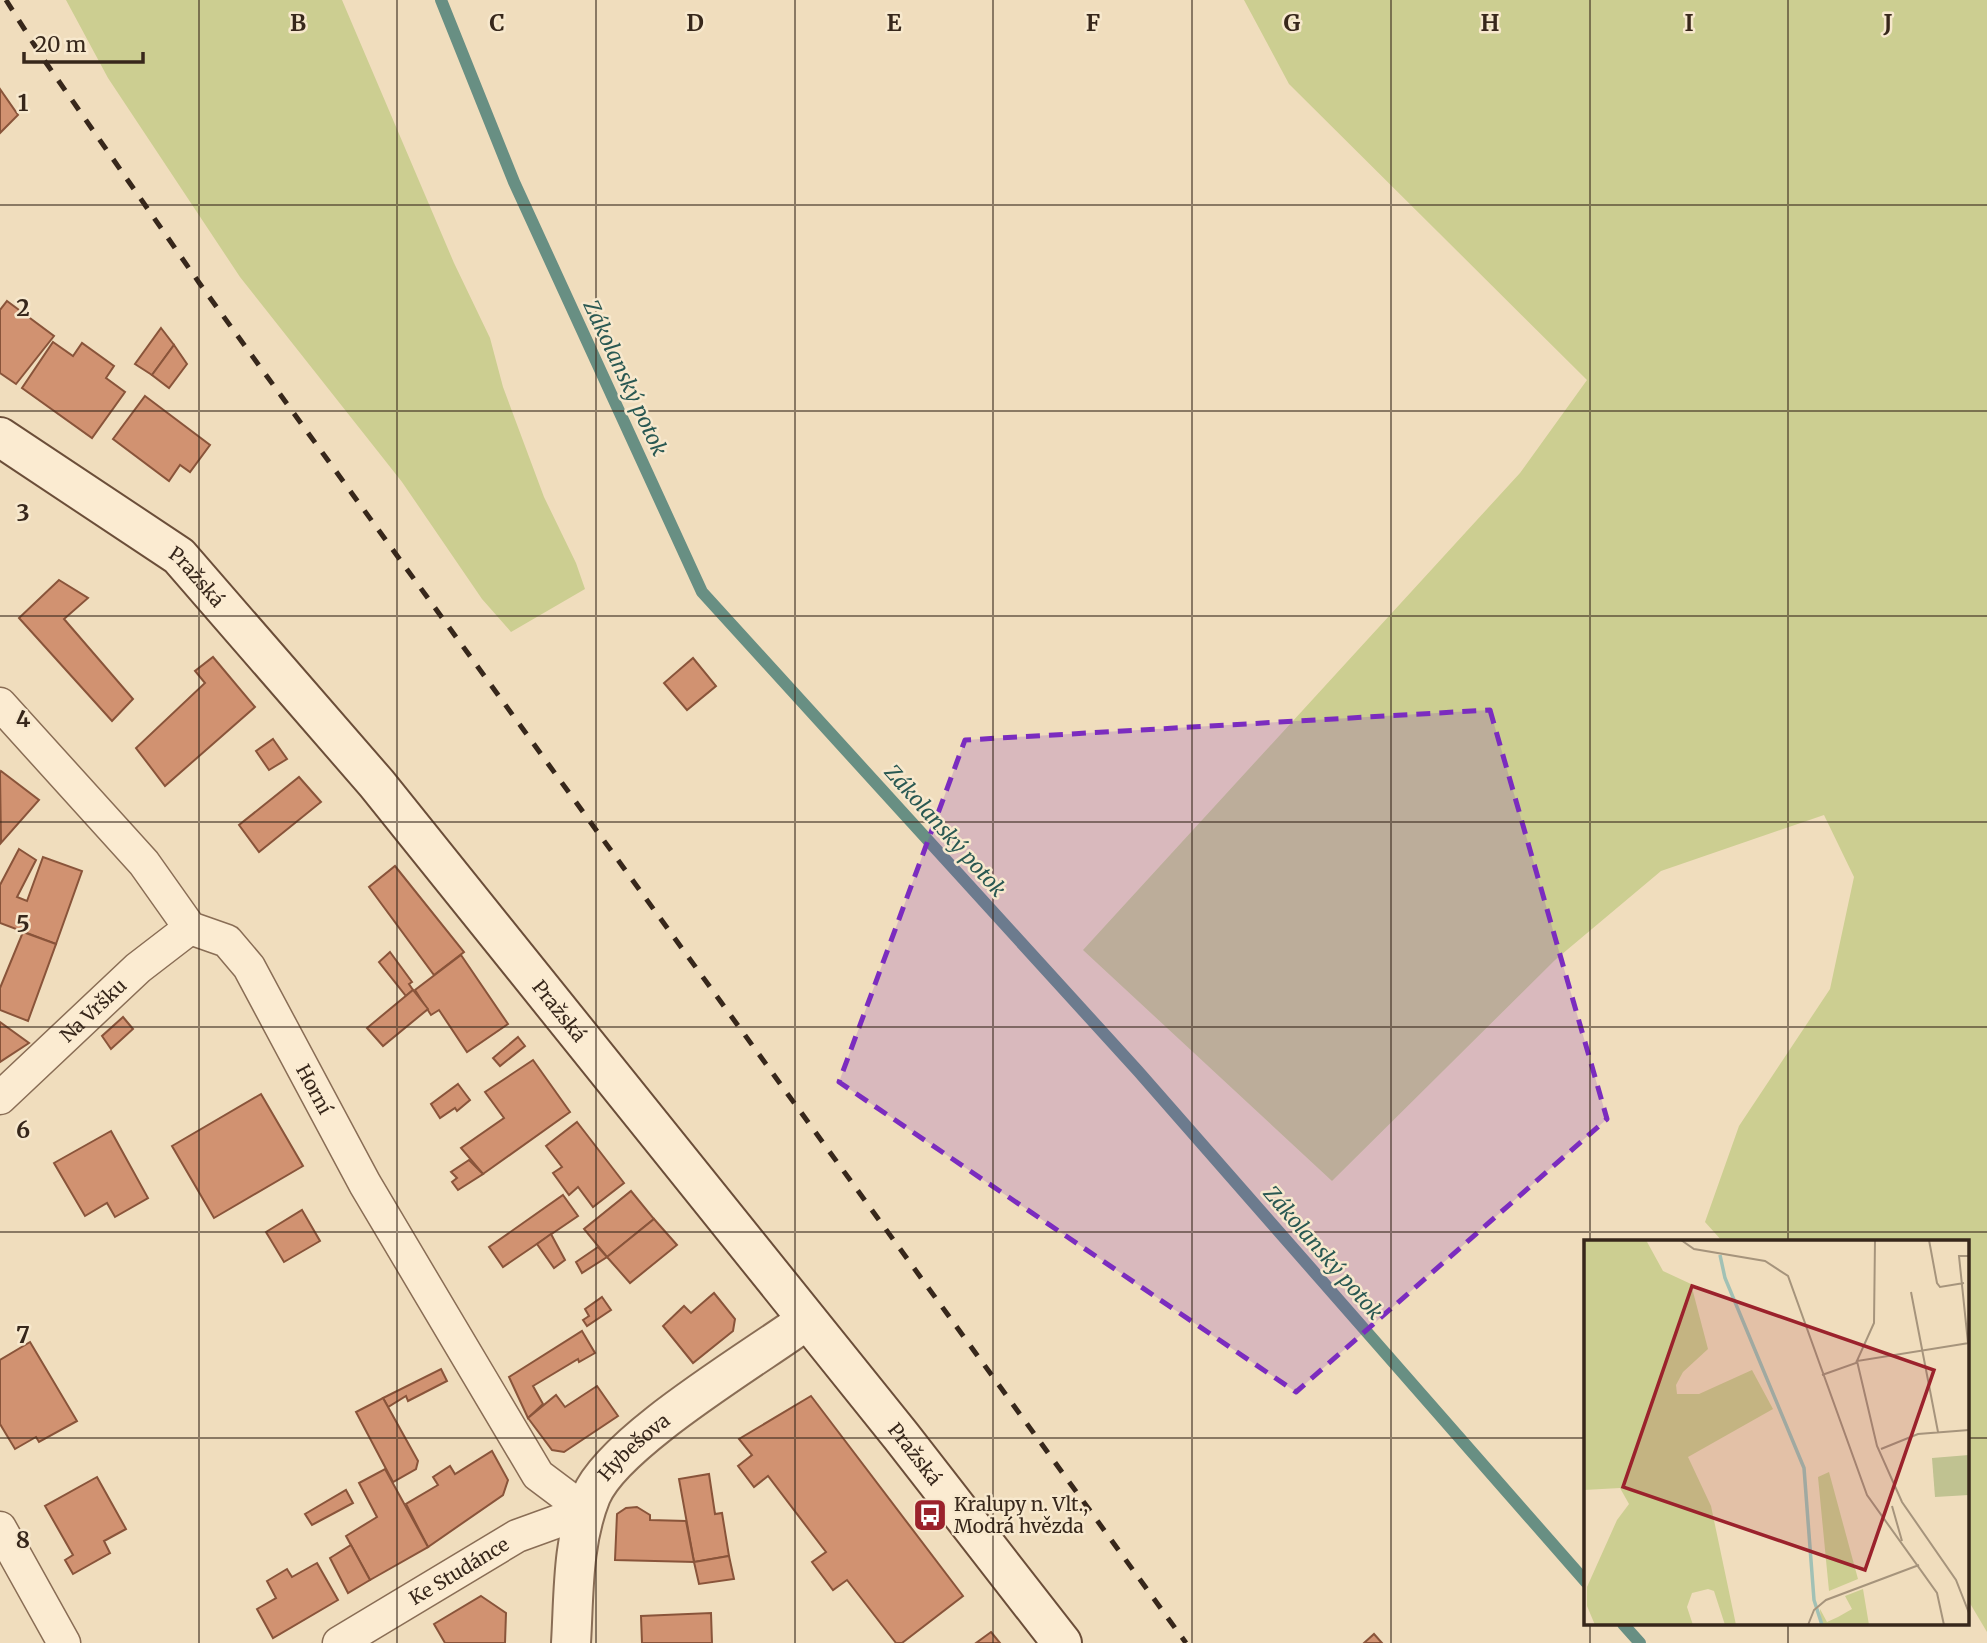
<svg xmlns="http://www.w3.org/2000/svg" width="1987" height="1643" viewBox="0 0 1987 1643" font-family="Merriweather,serif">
<rect width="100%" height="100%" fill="#f0ddbd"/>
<g fill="#ccce91">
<path d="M66,0H342L454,263L490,338L503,387L544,497L576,563L585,589L511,632L482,599L402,482L240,277L108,78Z"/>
<path d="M1244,0H1987V1632L1968,1600V1242H1723L1705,1222L1739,1126L1830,989L1854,877L1824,815L1661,871L1555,960L1332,1181L1083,950L1520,473L1587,380L1289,84Z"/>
</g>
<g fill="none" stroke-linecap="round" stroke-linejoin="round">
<g stroke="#688f83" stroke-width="12">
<path d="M441,0L514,182L702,592L1138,1071L1586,1582"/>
<path d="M1623,1624L1640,1643"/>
</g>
</g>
<g fill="#d19271" stroke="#89543a" stroke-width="2">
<path d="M0,89L18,115L0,133Z"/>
<path d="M7,301L54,336L16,384L0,373V310Z"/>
<path d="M161,328L174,345L152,375L135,364Z"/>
<path d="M53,342L73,356L82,343L114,366L106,378L125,392L92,438L22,388Z"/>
<path d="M174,345L187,364L169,388L152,375Z"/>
<path d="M145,396L210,445L190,472L180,465L169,481L113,439Z"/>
<path d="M59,580L88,598L64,619L133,699L112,721L19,618Z"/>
<path d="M213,657L255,707L165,786L136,748L205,683L195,671Z"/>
<path d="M693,658L716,686L687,710L664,683Z"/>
<path d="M273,739L287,759L269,770L256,751Z"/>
<path d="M1,771L39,800L1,843L0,773Z"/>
<path d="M299,777L321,802L259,852L239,825Z"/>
<path d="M19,849L36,860L17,897L27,901L43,857L82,871L56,944L0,923V885Z"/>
<path d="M395,866L464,952L434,975L369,887Z"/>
<path d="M23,932L56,944L28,1021L0,1010V988Z"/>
<path d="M390,952L412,982L409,984L413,990L406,996L379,962Z"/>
<path d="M461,955L508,1024L467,1052L439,1010L431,1015L415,990Z"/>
<path d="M413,990L428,1009L383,1046L367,1028Z"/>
<path d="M123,1017L133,1029L111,1049L102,1036Z"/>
<path d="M0,1022L29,1043L0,1062Z"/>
<path d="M518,1037L525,1046L500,1066L493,1058Z"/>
<path d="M533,1060L570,1112L483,1174L461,1148L504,1118L485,1092Z"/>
<path d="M458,1084L470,1100L457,1111L455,1108L440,1118L431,1104Z"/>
<path d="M261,1094L303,1166L214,1218L172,1146Z"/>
<path d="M577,1122L624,1183L593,1207L578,1187L569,1195L553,1173L562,1167L546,1146Z"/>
<path d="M111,1131L148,1198L115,1217L107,1203L85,1216L54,1163Z"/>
<path d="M469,1160L483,1174L458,1190L452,1182L457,1178L451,1172Z"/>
<path d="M631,1191L654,1219L607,1257L584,1229Z"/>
<path d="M563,1195L578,1216L503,1267L489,1247Z"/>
<path d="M302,1210L320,1241L284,1262L266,1232Z"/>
<path d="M654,1219L677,1245L630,1283L607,1257Z"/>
<path d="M551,1234L565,1260L554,1268L537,1244Z"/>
<path d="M598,1247L607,1257L582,1273L576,1262Z"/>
<path d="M714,1293L735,1319L733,1331L693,1363L663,1326L684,1306L691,1313Z"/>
<path d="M602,1297L611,1310L587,1326L583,1320L589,1316L585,1309Z"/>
<path d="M582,1331L595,1353L579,1362L578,1359L533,1386L543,1404L528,1418L509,1377Z"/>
<path d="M30,1342L77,1421L39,1442L36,1437L15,1449L0,1424V1360Z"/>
<path d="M441,1369L447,1381L408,1401L406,1396L388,1407L383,1398Z"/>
<path d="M597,1386L618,1416L564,1452L552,1450L528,1418L556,1395L565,1407Z"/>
<path d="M811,1396L963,1596L902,1643H896L847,1580L833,1590L812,1562L826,1552L768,1476L754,1487L738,1466L752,1455L739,1439Z"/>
<path d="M383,1398L418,1461L416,1469L393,1482L356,1412Z"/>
<path d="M492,1451L508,1480L503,1495L428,1547L406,1504L438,1485L433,1477L450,1466L455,1474Z"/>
<path d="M385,1469L428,1547L370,1580L346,1536L377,1517L359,1483Z"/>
<path d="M709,1474L715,1514L722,1513L729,1556L694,1562L679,1479Z"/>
<path d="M97,1477L126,1529L104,1541L110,1553L73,1574L65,1560L73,1555L45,1506Z"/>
<path d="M346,1490L353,1503L312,1525L305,1514Z"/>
<path d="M637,1507L650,1515V1520L686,1521L694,1562L615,1560L617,1514L626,1508Z"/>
<path d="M351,1545L370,1580L348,1593L330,1558Z"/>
<path d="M729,1556L734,1579L699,1584L694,1562Z"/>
<path d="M317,1563L338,1600L273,1638L257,1609L276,1598L267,1581L287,1569L292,1577Z"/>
<path d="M481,1596L506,1613L505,1643H445L434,1624Z"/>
<path d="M711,1613L712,1643H642L641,1616Z"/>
<path d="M991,1632L1000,1643H976Z"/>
<path d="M1374,1634L1382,1643H1364Z"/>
</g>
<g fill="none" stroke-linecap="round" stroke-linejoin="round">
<g stroke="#896d55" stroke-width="35">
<g id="minor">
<path id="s1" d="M0,704L144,863L190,928L227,941L249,967L365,1184L538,1475L586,1511"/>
<path id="s2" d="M0,1098L138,968L190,928"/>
<path d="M0,1528L64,1643"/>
<path id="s3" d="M339,1643L517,1536L586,1511"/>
</g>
</g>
<g stroke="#896d55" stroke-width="42">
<g id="tertiary">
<path id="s4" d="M571,1643C574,1594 572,1543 591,1496C614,1441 755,1358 807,1320"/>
</g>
</g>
<g stroke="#6b4e39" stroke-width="42">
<g id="secondary">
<path id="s5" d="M0,437L179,556L377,784L901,1436L1062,1643"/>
</g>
</g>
<use href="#minor" stroke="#fbebd1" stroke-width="32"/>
<use href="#tertiary" stroke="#fbebd1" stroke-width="38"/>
<use href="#secondary" stroke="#fbebd1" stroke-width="38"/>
<path stroke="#37271b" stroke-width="5" stroke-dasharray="12 12" stroke-linecap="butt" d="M6,0L42,57L200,284L1186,1643"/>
</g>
<path fill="#7b2cbf" fill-opacity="0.2" stroke="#7b2cbf" stroke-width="5" stroke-dasharray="14 9" stroke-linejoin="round" d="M1490,710L1607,1119L1296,1392L839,1082L965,740Z"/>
<path fill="none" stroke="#37271b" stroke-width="2" stroke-opacity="0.55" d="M199,0V1643M397,0V1643M596,0V1643M795,0V1643M993,0V1643M1192,0V1643M1391,0V1643M1590,0V1242M1788,0V1242M0,205H1987M0,411H1987M0,616H1987M0,822H1987M0,1027H1987M0,1232H1987M0,1438H1586M1968,1438H1987M1590,1624V1643M1788,1624V1643"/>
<defs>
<g id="bus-square" transform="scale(1.75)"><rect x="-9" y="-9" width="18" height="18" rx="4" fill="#9b222c" stroke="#f7e8cd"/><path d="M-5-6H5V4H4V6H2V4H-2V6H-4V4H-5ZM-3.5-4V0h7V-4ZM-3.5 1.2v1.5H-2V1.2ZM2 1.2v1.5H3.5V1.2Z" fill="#fff"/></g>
</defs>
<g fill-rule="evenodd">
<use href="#bus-square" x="930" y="1515"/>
</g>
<g text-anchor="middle" stroke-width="5" stroke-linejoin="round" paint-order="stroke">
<g font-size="19" fill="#37271b" stroke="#f7e8cd">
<text dy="7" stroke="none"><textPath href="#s5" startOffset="242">Pražská</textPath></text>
<text dy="7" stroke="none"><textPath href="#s2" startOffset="128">Na Vršku</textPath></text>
<text dy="7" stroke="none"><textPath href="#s5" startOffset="808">Pražská</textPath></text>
<text dy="7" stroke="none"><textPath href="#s1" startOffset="506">Horní</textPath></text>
<text dy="7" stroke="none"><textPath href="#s4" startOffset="215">Hybešova</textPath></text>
<text dy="7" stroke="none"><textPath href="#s5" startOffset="1376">Pražská</textPath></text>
<text dy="7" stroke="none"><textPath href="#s3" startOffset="140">Ke Studánce</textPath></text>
</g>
<g font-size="19" fill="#37271b" stroke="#f7e8cd" text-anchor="start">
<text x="954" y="1511">Kralupy n. Vlt.,<tspan x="954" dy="22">Modrá hvězda</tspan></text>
</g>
<g font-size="21" font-style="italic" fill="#295852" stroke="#f7e8cd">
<text transform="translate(625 378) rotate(65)" y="7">Zákolanský potok</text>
<text transform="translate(945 831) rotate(48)" y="7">Zákolanský potok</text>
<text transform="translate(1323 1253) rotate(49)" y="7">Zákolanský potok</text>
</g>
</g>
<g transform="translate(1584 1240)">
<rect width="385" height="385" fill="#f0ddbd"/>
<path d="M0,0H62L79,31L107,44L124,109L99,132L92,145L93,154H115L168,130L189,169L104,217L127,266L152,385H141L130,351L124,349L108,353L103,367L109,385H11L3,366V347L33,280L45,264L36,248L0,250ZM245,232L274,339L245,351L234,237ZM279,349L285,385H237L236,369L243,382L254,377L268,369L261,356Z" fill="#ccce91"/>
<path d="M385,215V255L351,257L348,218Z" fill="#c0c291"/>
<path fill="none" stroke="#a1c1b5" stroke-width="3.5" d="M136,15L141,38L220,228L230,360L238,385"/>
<path fill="none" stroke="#a6947c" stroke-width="2" d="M97,0L110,9L181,21L204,36L283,255L353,353L360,385M345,0L353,43L356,47L380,43M327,52L354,192M384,103L375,16H385M385,103L273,121L293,206L318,262L372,340L385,373M238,135L272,123L290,83L291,0M297,209L334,194L385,190M308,266L318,301M224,385L230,370L242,360L335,325"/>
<path fill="#9b222c" fill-opacity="0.15" stroke="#9b222c" stroke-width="3.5" d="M108,46L350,130L281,330L39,247Z"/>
<rect width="385" height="385" fill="none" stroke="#37271b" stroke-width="3.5"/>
</g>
<g font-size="23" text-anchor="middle" font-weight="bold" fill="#37271b" stroke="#f7e8cd" stroke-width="5" stroke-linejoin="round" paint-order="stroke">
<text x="298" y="31">B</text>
<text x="497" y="31">C</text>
<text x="695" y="31">D</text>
<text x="894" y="31">E</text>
<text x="1093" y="31">F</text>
<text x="1292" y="31">G</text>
<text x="1490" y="31">H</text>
<text x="1689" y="31">I</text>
<text x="1888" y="31">J</text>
<text x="23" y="111">1</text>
<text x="23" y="316">2</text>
<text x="23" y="521">3</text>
<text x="23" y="727">4</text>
<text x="23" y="932">5</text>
<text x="23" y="1138">6</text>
<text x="23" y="1343">7</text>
<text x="23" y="1548">8</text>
</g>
<path d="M24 52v10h119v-10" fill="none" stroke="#37271b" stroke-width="3.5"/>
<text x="35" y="52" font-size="21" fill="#37271b" stroke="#f7e8cd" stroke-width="5" paint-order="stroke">20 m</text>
</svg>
